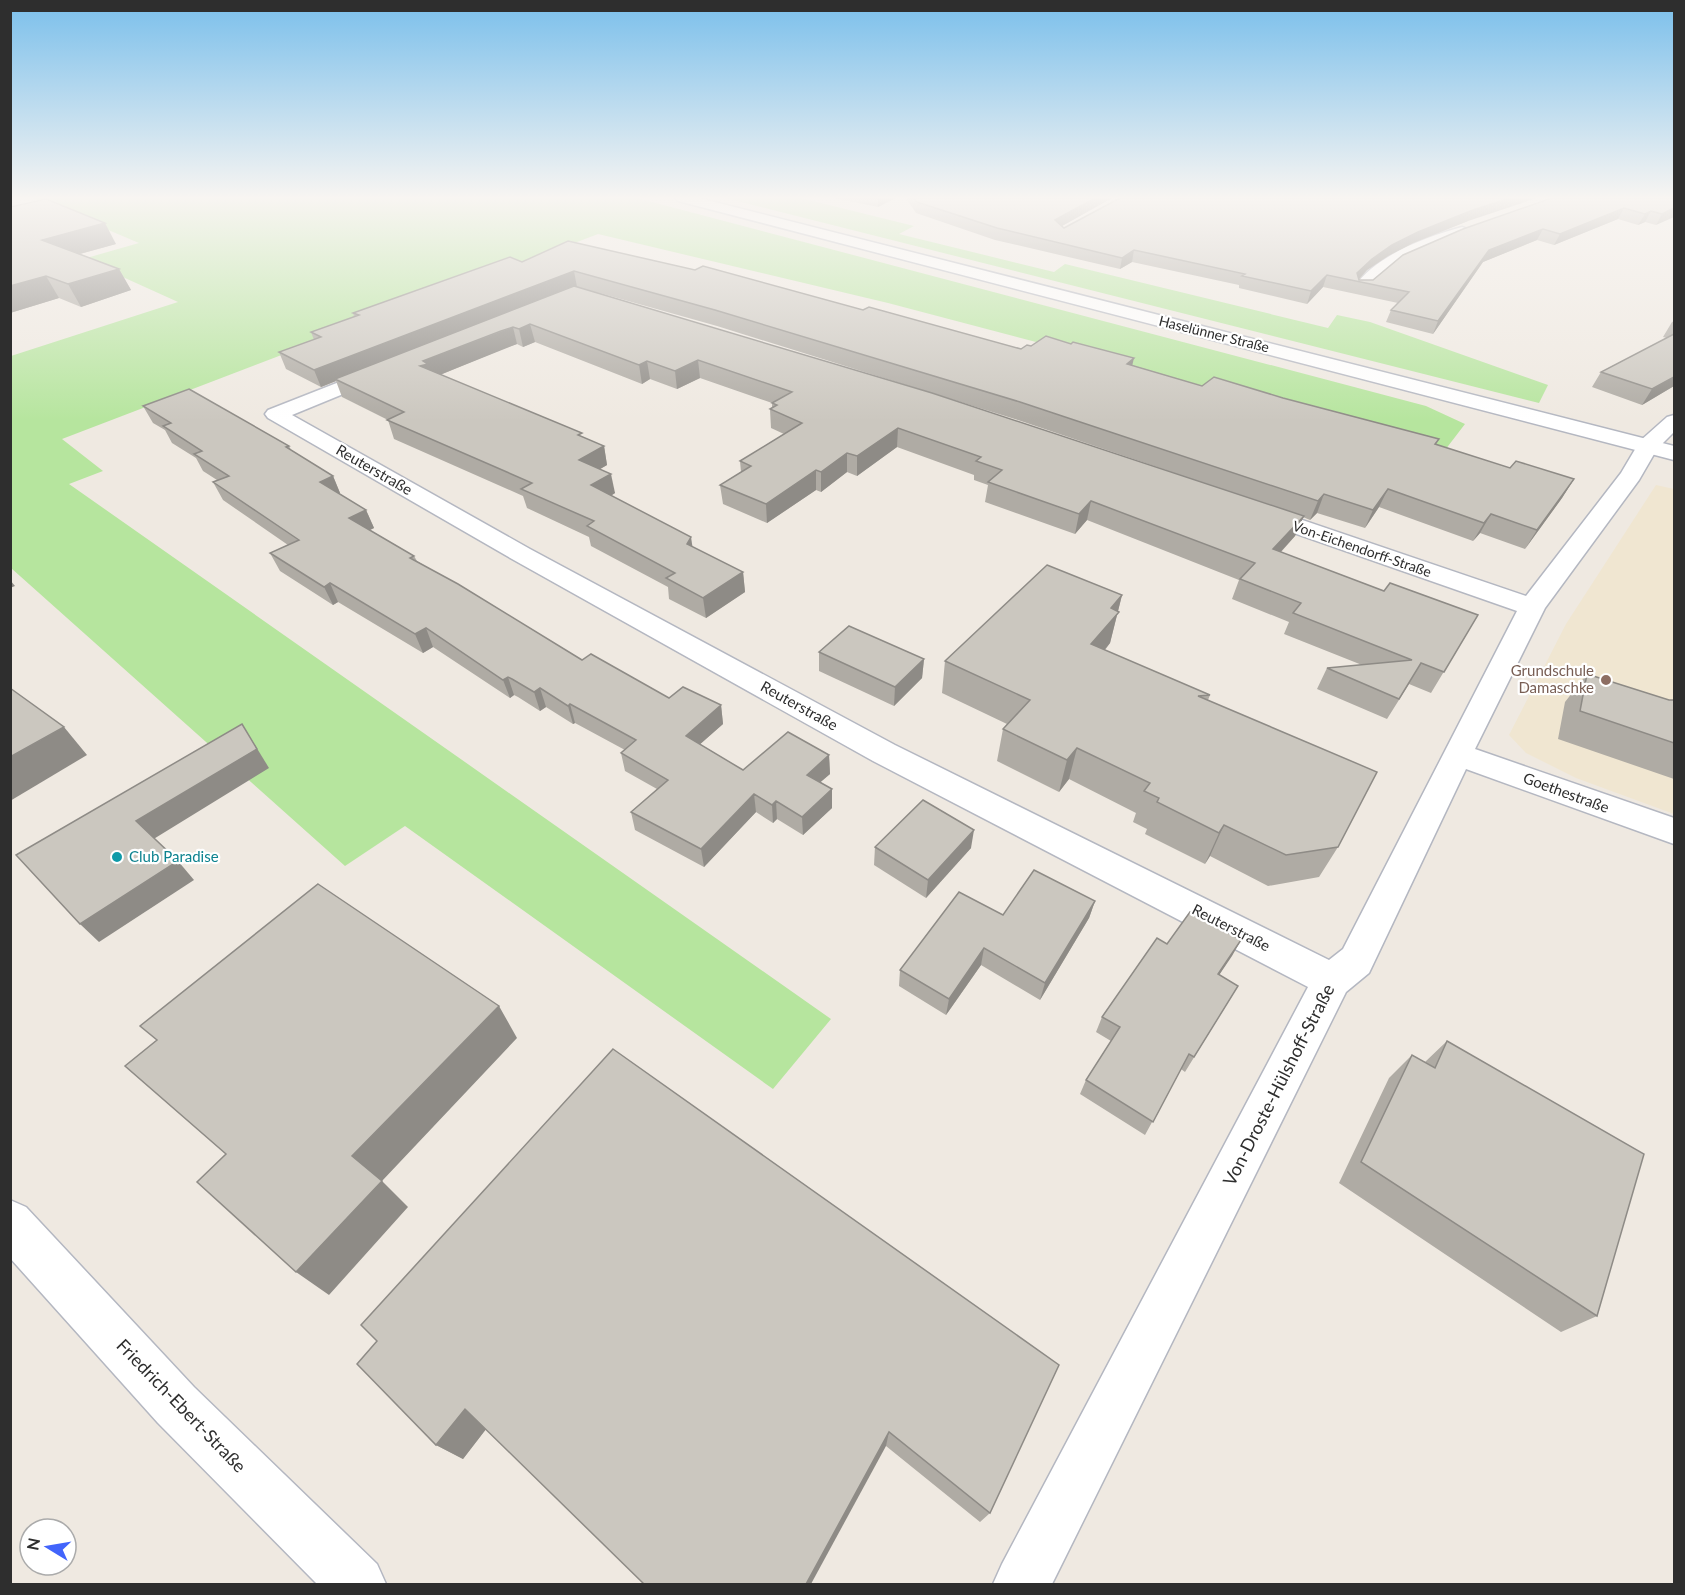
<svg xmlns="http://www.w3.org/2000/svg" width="1685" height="1595" viewBox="0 0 1685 1595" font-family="Lato,sans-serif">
<rect width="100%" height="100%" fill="#efe9e1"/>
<path fill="#f0e6d1" d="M1656,485L1674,489V814L1576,778L1526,753L1509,735L1566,624Z"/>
<g fill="#b6e59e">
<path d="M33,198H637L1426,406L1465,424L1442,454L1238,395L888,303L598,234L62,439L103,471L69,484L831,1019L773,1089L405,826L345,866L11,568V356L178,302L83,259L139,243Z"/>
<path d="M725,198H801L914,226L899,234L1054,272L1065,264L1328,328L1337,315L1370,322L1548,385L1539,403Z"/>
</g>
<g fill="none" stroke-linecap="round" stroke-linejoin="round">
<g stroke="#b4b7c1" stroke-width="3">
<g id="street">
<path d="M1462,227L1467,229L1470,232L1467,235C1443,244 1416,252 1394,267C1381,275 1373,295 1356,291L1354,287C1377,255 1425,237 1462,227Z"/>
<path d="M380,366L387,368L390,372L387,376L292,415L530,549L895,745L1329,960L1343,949L1517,611L1248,517L1244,512L1248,507L1256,505L1264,507L1526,596L1621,473L1640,441L1667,417L1674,415V432L1657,449L1639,480L1545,608L1475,749L1674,818V844L1466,769L1369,973L1346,992L1052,1584H993L1002,1564L1308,987L873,761L512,559L268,418L265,414L268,410Z"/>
<path d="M10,1200L26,1207L194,1387L377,1564L386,1584H317L158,1423L10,1258Z"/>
</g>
</g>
<g stroke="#b4b7c1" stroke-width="3">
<path id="secondary" d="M676,198H699L1674,446V460L678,201Z"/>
</g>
<use href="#street" fill="#fff" fill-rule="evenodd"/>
<use href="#secondary" fill="#fff" fill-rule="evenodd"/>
</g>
<g fill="#afaba4" fill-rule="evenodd">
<path d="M834,198H896L878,207Z"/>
<path d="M906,198H1112L1062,226L1064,228L1468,221L1413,243L1388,256L1367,270L1359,280H1373L1403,255L1674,198L1656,225L1645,222L1638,225L1618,219L1554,245L1537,240L1483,262L1433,334L1386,322L1391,310L1398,303L1323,287L1307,304L1239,288V285L1132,262L1120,269L995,240L916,213Z"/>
<path d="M10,207L116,244L80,254L119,269L131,290L81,307L59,298L10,313Z"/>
<path d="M522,262L863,310L1021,349L1132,365L1202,386L1283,398L1439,439L1436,445L1510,468L1574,479L1562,498L1525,549L1480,533L1473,541L1379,507L1365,528L1317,513L1310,520L1303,517L1295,536L1281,552L1384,591L1478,615L1431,693L1409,684L1387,719L1317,689L1327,668L1362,665L1284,634L1289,622L1232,599L1239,580L1087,520L1075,534L985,502L988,485L974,480V475L897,447L857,476L847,472L821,492L816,490L767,523L723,504L720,485L741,472L740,461L784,434L771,428L770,409L772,408V403L700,378L677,389L650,379L642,384L535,342L523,347L517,344L505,348L440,375L604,446L607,465L600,469L615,493L611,496L692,547L743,572L745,592L706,618L669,599L668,587L591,546L589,537L527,508L523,496L394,439L388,420L342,397L336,381L321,387L286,369L279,352L314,340L311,332L354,317L353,313ZM596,292L717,326L1018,420L1166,470Z"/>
<path d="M1674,321V386L1642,405L1592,387L1601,372L1667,338L1663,337L1672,322Z"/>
<path d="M143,406L289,446L291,450L333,476L340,493L339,494L366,510L374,528L370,530L414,556L417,561L582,660L669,698L721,705L723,724L700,744L743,770L829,755L830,774L820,782L832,789V808L803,835L777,819L773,823L756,812L704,867L635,830L631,812L657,789L625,771L621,753L625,750L575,723L573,724L546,707L540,711L518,697L514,695L510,698L433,647L423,653L338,602L333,605L280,571L270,553L288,545L223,500L213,482L217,480L203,471L196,458L172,443L165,430L153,423Z"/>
<path d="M1122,595L1110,643L1105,650L1210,695L1208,700L1338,847L1319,877L1268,886L1210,856L1205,864L1145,834L1147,829L1133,822L1136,813L1069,779L1059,792L997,761L1003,729L1007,724L942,693L945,661Z"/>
<path d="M819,652L924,659L922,678L894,706L819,671Z"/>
<path d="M1587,674L1669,700H1674V779L1558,739L1565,702Z"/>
<path d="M875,847L971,848L926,898L874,865Z"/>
<path d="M1095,901L1089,918L1040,1000L981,965L946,1015L899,986L900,970L1003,915Z"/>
<path d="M1241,940L1219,975L1238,986L1185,1072L1181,1069L1145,1135L1080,1094L1086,1080L1111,1041L1096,1032L1102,1017L1167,944Z"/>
<path d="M1447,1041L1597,1316L1561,1332L1339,1183L1389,1078L1412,1055L1425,1062Z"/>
<path d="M613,1049L990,1513L980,1522L886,1446L486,1429L463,1459L436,1445L377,1341Z"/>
</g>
<g fill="#8e8b86">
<path d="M878,198H896L878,207Z"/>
<path d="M1095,198H1112L1053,231L1055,220Z"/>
<path d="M1510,198H1537L1468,221L1413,243L1388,256L1367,270L1357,281V273L1372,259L1392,245L1418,232L1473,210Z"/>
<path d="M1624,208L1618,219L1554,245L1560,234Z"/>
<path d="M1674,208V217L1656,225L1662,214Z"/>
<path d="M1651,211L1645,222L1638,225L1645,214Z"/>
<path d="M105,223L116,244L54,261L42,240Z"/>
<path d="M1543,229L1537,240L1483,262L1433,334L1438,321L1489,250Z"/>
<path d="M1134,250L1132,262L1120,269L1122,258Z"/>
<path d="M119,269L131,290L81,307L68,284Z"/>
<path d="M574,271L577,287L335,379L336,381L321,387L314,370Z"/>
<path d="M1327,275L1323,287L1307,304L1311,291Z"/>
<path d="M46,276L59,298L10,313V286Z"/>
<path d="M530,324L535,342L523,347L519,329Z"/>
<path d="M513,327L517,344L432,378L420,366L423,361Z"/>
<path d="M1134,358L1130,375L1127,364Z"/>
<path d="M698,360L700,378L677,389L675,371Z"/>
<path d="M647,361L650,379L642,384L639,365Z"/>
<path d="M1674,377V386L1642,405L1652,389Z"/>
<path d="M898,428L897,447L857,476V456Z"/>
<path d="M604,446L607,465L583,479L579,460Z"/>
<path d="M847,453V472L821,492V472Z"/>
<path d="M816,470V490L767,523L766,504Z"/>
<path d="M611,474L615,493L595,505L591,485Z"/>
<path d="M333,476L340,493L327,499L320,482Z"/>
<path d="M1574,479L1562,498L1525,549L1537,530Z"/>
<path d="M1388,489L1379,507L1365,528L1373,510Z"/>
<path d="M1324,494L1317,513L1310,520L1318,501Z"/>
<path d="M1091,501L1087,520L1075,534L1079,514Z"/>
<path d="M366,510L374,528L357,536L349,518Z"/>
<path d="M1491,514L1480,533L1473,541L1484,523Z"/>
<path d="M1304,516L1295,536L1265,569L1273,549Z"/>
<path d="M691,537L694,557L687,544Z"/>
<path d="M743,572L745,592L706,618L703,598Z"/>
<path d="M10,580L15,586L10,588Z"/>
<path d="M330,583L338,602L333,605L324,587Z"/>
<path d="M1122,595L1110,643L1083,676L1091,644L1111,608Z"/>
<path d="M426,628L433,647L423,653L415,634Z"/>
<path d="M924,659L922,678L894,706L895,687Z"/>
<path d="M508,677L514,695L510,698L503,680Z"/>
<path d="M540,688L546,707L540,711L534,692Z"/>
<path d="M570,704L575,723L573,724L568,706Z"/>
<path d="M721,705L723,724L689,754L686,736Z"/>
<path d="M242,724L269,768L152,840L136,821Z"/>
<path d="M64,727L87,755L10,801V757Z"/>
<path d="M1077,748L1069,779L1059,792L1067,760Z"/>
<path d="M829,755L830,774L808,793L807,775Z"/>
<path d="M832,789V808L803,835L802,817Z"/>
<path d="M754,794L756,812L704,867L701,849Z"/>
<path d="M776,801L777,819L773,823L772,805Z"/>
<path d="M1224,825L1210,856L1205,864L1219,833Z"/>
<path d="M974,830L971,848L926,898L928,880Z"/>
<path d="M178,861L194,880L99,942L80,924Z"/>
<path d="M1095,901L1089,918L1040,1000L1045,983Z"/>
<path d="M1241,940L1232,956L1209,990L1218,974Z"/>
<path d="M984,948L981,965L946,1015L949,999Z"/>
<path d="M499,1006L517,1038L382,1181L408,1207L329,1295L296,1272L352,1156Z"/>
<path d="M465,1409L490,1424L463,1459L436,1445Z"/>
<path d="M889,1432L886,1446L811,1584H806Z"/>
</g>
<g fill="#cbc7bf" stroke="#8e8b86" stroke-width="1.5">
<path d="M914,198H1095L1055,220L1064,228L1120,198H1510L1473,210L1418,232L1392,245L1372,259L1357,273L1359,280H1373L1403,255L1463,229L1552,198H1674V208L1662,214L1651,211L1645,214L1624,208L1560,234L1543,229L1489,250L1438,321L1391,310L1409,292L1327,275L1311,291L1242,276L1245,274L1134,250L1122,258L997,228L917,202Z"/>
<path d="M46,199L105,223L42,240L119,269L68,284L46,276L10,286V207Z"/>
<path d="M568,241L695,270L703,266L863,310L869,307L1021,349L1027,345L1031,346L1046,336L1071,344L1073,342L1134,358L1127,364L1202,386L1214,377L1283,398L1439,439L1435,444L1510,468L1516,461L1574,479L1537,530L1491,514L1484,523L1388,489L1373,510L1324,494L1318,501L1020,402L715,310L574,271L314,370L279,352L321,337L311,332L359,315L353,313L510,257L522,262Z"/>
<path d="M574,286L932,393L1304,516L1273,549L1384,591L1390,583L1478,615L1444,672L1421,663L1399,699L1327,668L1412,660L1293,613L1301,603L1240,579L1255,563L1091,501L1079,514L988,482L1002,470L976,461L981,457L898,428L857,456L847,453L821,472L816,470L766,504L720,485L751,466L740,461L802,423L770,409L777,405L772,403L792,392L698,360L675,371L647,361L639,365L530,324L519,329L513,327L501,331L423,361L428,364L420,366L582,433L578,435L604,446L579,460L611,474L591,485L691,537L687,544L743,572L703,598L666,578L675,573L587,526L594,521L521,489L532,483L387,420L404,412L335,379Z"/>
<path d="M1674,334V377L1652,389L1601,372Z"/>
<path d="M189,389L289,446L286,447L333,476L320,482L366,510L349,518L414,556L410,558L458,584L582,660L591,654L669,698L683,687L721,705L686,736L743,770L788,732L829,755L807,775L832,789L802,817L776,801L772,805L754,794L701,849L631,812L668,780L621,753L636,740L570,704L568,706L540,688L534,692L512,679L508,677L503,680L426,628L415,634L330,583L324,587L270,553L299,540L213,482L229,476L194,454L202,451L163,426L171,423L143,406Z"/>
<path d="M1047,565L1122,595L1111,608L1119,612L1091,644L1210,695L1198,696L1377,772L1338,847L1286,855L1224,825L1219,833L1157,802L1159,798L1144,791L1150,783L1077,748L1067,760L1003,729L1030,700L945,661Z"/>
<path d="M849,626L924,659L895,687L819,652Z"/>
<path d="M1587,674L1669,700H1674V743L1580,711Z"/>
<path d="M10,688L64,727L10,757Z"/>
<path d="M242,724L257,749L136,821L178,861L80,924L16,855Z"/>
<path d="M923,800L974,830L928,880L875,847Z"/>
<path d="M1034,870L1095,901L1045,983L984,948L949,999L900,970L959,892L1003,915Z"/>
<path d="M318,884L499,1006L352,1156L382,1181L296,1272L197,1182L226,1154L125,1066L157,1040L140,1026Z"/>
<path d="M1190,912L1241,940L1218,974L1238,986L1194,1057L1189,1054L1153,1122L1086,1080L1120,1027L1102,1017L1157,938L1167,944Z"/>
<path d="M1447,1041L1644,1154L1597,1316L1361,1162L1412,1055L1435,1068Z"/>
<path d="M613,1049L1059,1365L990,1513L889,1432L806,1584H644L465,1409L436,1445L357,1364L377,1341L361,1325Z"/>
</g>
<linearGradient id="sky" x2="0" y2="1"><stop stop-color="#7abfeb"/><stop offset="0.47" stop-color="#f8f5f2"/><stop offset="1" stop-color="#f8f5f2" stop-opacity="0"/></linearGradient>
<rect width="1685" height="421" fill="url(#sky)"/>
<circle fill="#8d6e63" stroke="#fff" stroke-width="2" cx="1606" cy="680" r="6"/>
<circle fill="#0f9aa8" stroke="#fff" stroke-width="2" cx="117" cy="857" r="6"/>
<g text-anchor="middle" stroke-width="4.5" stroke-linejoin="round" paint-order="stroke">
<g font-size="14" fill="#2e2e2e" stroke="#fff">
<text transform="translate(1214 334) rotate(14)" y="5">Haselünner Straße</text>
<text transform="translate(1362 549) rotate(19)" y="5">Von-Eichendorff-Straße</text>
</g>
<g font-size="15" fill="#2e2e2e" stroke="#fff">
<text transform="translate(374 470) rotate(30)" y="5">Reuterstraße</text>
<text transform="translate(799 706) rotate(29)" y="5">Reuterstraße</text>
<text transform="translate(1566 793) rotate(20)" y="5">Goethestraße</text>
<text transform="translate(1231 928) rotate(27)" y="5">Reuterstraße</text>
</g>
<g font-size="15" fill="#785e54" stroke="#fff" text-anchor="end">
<text x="1594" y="676">Grundschule<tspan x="1594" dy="17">Damaschke</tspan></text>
</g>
<g font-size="15" fill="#0d838f" stroke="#fff" text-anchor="start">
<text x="129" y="862">Club Paradise</text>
</g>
<g font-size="18" fill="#2e2e2e" stroke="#fff">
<text transform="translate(1279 1085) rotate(-63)" y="6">Von-Droste-Hülshoff-Straße</text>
<text transform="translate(181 1406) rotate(46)" y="6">Friedrich-Ebert-Straße</text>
</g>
</g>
<rect width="1685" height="1595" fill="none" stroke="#2e2e2e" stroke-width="24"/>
<g transform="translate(48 1547) rotate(281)"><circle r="28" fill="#ffffff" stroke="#ababab" stroke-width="1.5"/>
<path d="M0-4.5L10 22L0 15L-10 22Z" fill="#4264fb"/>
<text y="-9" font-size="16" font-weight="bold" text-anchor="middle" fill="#2e2e2e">N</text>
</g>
</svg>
